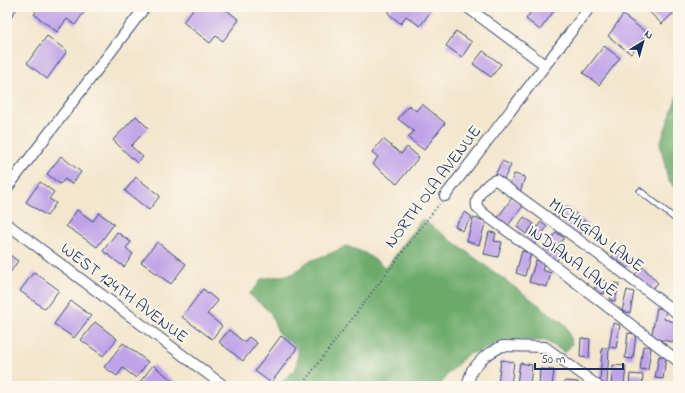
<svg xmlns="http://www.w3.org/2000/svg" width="685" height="393" viewBox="0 0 685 393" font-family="'Indie Flower',sans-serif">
<rect width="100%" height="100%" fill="#fbf7ec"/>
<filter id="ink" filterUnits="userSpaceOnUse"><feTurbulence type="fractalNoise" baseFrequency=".025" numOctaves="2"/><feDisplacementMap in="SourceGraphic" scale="8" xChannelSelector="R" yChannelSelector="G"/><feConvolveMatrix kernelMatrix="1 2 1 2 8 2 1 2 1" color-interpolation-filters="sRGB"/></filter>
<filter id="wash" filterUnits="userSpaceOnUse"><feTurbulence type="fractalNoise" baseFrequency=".012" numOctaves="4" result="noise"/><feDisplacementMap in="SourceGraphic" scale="16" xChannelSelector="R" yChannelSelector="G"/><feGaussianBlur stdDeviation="0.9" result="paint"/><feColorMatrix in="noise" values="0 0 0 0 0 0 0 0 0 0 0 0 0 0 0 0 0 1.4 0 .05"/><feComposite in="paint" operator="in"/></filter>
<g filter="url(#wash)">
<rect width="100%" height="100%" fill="#f3e6cd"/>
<g fill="#6caa6b" stroke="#446c64">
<path d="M678,93V193L668,179L660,144Z"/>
<path d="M422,219L566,325L572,344L565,353L546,341L503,340L481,351L468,354L446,376L440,386H272L279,384L296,369L298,351L279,334L270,312L249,294L257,286L261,279L293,274L307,262L334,252L346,246L365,253L386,268Z"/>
</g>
<g id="blocks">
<g fill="#bfa2e8">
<path d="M7,7H15L17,9L7,22Z"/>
<path d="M39,7H79L85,11L75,25L67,19L57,32L34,14Z"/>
<path d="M195,7H223L239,20L223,41L216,36L210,43L183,22Z"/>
<path d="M392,7H425L431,11L420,26L406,16L401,24L388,13Z"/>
<path d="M524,7H554L556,8L540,30L526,19L531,12Z"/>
<path d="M644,7H669L674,12L662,24Z"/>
<path d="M623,15L647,33L631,54L608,36Z"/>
<path d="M456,31L472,42L462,57L446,46Z"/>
<path d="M47,36L67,51L47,79L27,63Z"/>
<path d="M604,46L620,58L599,85L583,73Z"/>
<path d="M483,51L501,64L491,77L473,64Z"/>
<path d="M422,104L445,123L424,150L408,138L414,131L398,119L409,105L416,111Z"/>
<path d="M136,116L148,128L131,146L143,157L137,163L113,140Z"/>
<path d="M383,139L401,154L407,147L419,157L397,184L373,164L378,157L372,152Z"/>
<path d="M61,156L81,172L72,184L65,179L60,184L47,174Z"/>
<path d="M502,161L511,165L504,179L495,175Z"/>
<path d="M514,174L525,177L520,192L509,188Z"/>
<path d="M136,177L160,196L149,210L125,191Z"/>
<path d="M40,182L54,192L49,199L56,203L47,216L26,202Z"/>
<path d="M512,198L523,206L506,228L496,220Z"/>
<path d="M566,206L588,224L579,236L557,218Z"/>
<path d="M77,210L93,221L99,213L114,224L97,247L66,226Z"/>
<path d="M465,212L472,217L462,231L455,226Z"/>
<path d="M524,217L534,224L526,234L517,227Z"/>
<path d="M473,218L486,221L479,245L467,241Z"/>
<path d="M541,222L547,227L533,246L526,241Z"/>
<path d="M117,232L131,242L126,248L133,254L124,267L103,251Z"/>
<path d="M489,232L496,233L494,241L502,242L498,257L484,254Z"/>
<path d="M556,232L564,238L559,244L565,249L556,262L542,252Z"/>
<path d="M157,242L186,264L171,284L141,262Z"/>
<path d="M617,250L633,262L628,268L612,257Z"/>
<path d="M522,251L531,253L525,276L516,273Z"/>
<path d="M7,253L18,261L7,277Z"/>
<path d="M536,260L544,263L542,270L551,273L547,287L529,282Z"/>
<path d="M643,267L658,283L650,290L635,274Z"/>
<path d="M34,272L59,290L45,309L20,291Z"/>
<path d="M597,279L607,281L604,294L594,292Z"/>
<path d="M614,283L619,284L615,301L610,300Z"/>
<path d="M203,289L218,301L207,314L222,326L212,339L182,317Z"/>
<path d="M627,290L634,292L630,313L622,311Z"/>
<path d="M71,301L91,316L74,338L54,324Z"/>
<path d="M657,308L666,309L664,319L678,323V343L651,338Z"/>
<path d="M95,322L117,339L103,356L81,340Z"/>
<path d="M613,323L620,325L616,348L609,347Z"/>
<path d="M229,330L244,342L249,337L257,343L243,361L219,342Z"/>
<path d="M628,333L636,334L633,359L625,358Z"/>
<path d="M281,336L297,348L271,383L255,371Z"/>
<path d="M581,338L590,339L589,358L580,357Z"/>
<path d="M123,343L148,362L136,378L123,368L117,376L104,367Z"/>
<path d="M643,346L651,347L648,370L640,369Z"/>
<path d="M602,348H609L607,384L600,383Z"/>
<path d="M659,356L666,358L663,379L655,378Z"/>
<path d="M501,360L514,362L511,385L498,383Z"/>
<path d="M520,363L532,365L530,386L517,384Z"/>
<path d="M153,365L177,384L176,386H137Z"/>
<path d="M613,365L626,366L624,386H611Z"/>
<path d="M540,369L554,370L552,386H539Z"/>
<path d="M630,374L643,375L642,386H629Z"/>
<path d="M565,381L578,382L577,386H564Z"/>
</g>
</g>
</g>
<g filter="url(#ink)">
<use href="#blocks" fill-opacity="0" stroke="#3b4a6f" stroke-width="1"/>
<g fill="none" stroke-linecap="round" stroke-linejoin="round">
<g stroke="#3b4a6f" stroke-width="7">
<path id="service" d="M640,191L678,221"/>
</g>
<g stroke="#3b4a6f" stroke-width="12">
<g id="minor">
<path d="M467,7L545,65"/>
<path d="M7,188L145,7"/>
<path d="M445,196L590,7"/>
<path d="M7,224L224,386"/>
<path d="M678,314L598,254L496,180C489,181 478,194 477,201C476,203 477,205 477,207L484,214L551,263L678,361"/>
<path d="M467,386L472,370L485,356L502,346L545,347L598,386"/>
</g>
</g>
<path stroke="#3b4a6f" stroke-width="2" stroke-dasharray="1 3" stroke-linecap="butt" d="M301,386L439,204"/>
<use href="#service" stroke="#fff" stroke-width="5"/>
<use href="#minor" stroke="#fff" stroke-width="10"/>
</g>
</g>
<g text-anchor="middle" stroke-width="4" stroke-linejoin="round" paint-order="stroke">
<g font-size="17" fill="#1b2f5e" stroke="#fbf7ec">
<text transform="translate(432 186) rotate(-53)" y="6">NORTH OLA AVENUE</text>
<text transform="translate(597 234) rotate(36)" y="6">MICHIGAN LANE</text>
<text transform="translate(573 260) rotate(37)" y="6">INDIANA LANE</text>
<text transform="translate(125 292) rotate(37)" y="6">WEST 124TH AVENUE</text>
</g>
</g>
<rect width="685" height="393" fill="none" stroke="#fbf7ec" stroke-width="24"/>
<g transform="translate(643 42) rotate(37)" stroke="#fbf7ec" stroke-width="3" paint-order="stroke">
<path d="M0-3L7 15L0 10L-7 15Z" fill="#1b2f5e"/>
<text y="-6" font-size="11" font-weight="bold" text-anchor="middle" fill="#1b2f5e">N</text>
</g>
<path d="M535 363v6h88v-6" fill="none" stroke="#1b2f5e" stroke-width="2"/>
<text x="541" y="363" font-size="12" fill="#1b2f5e" stroke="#fbf7ec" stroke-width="3" paint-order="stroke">50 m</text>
</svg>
